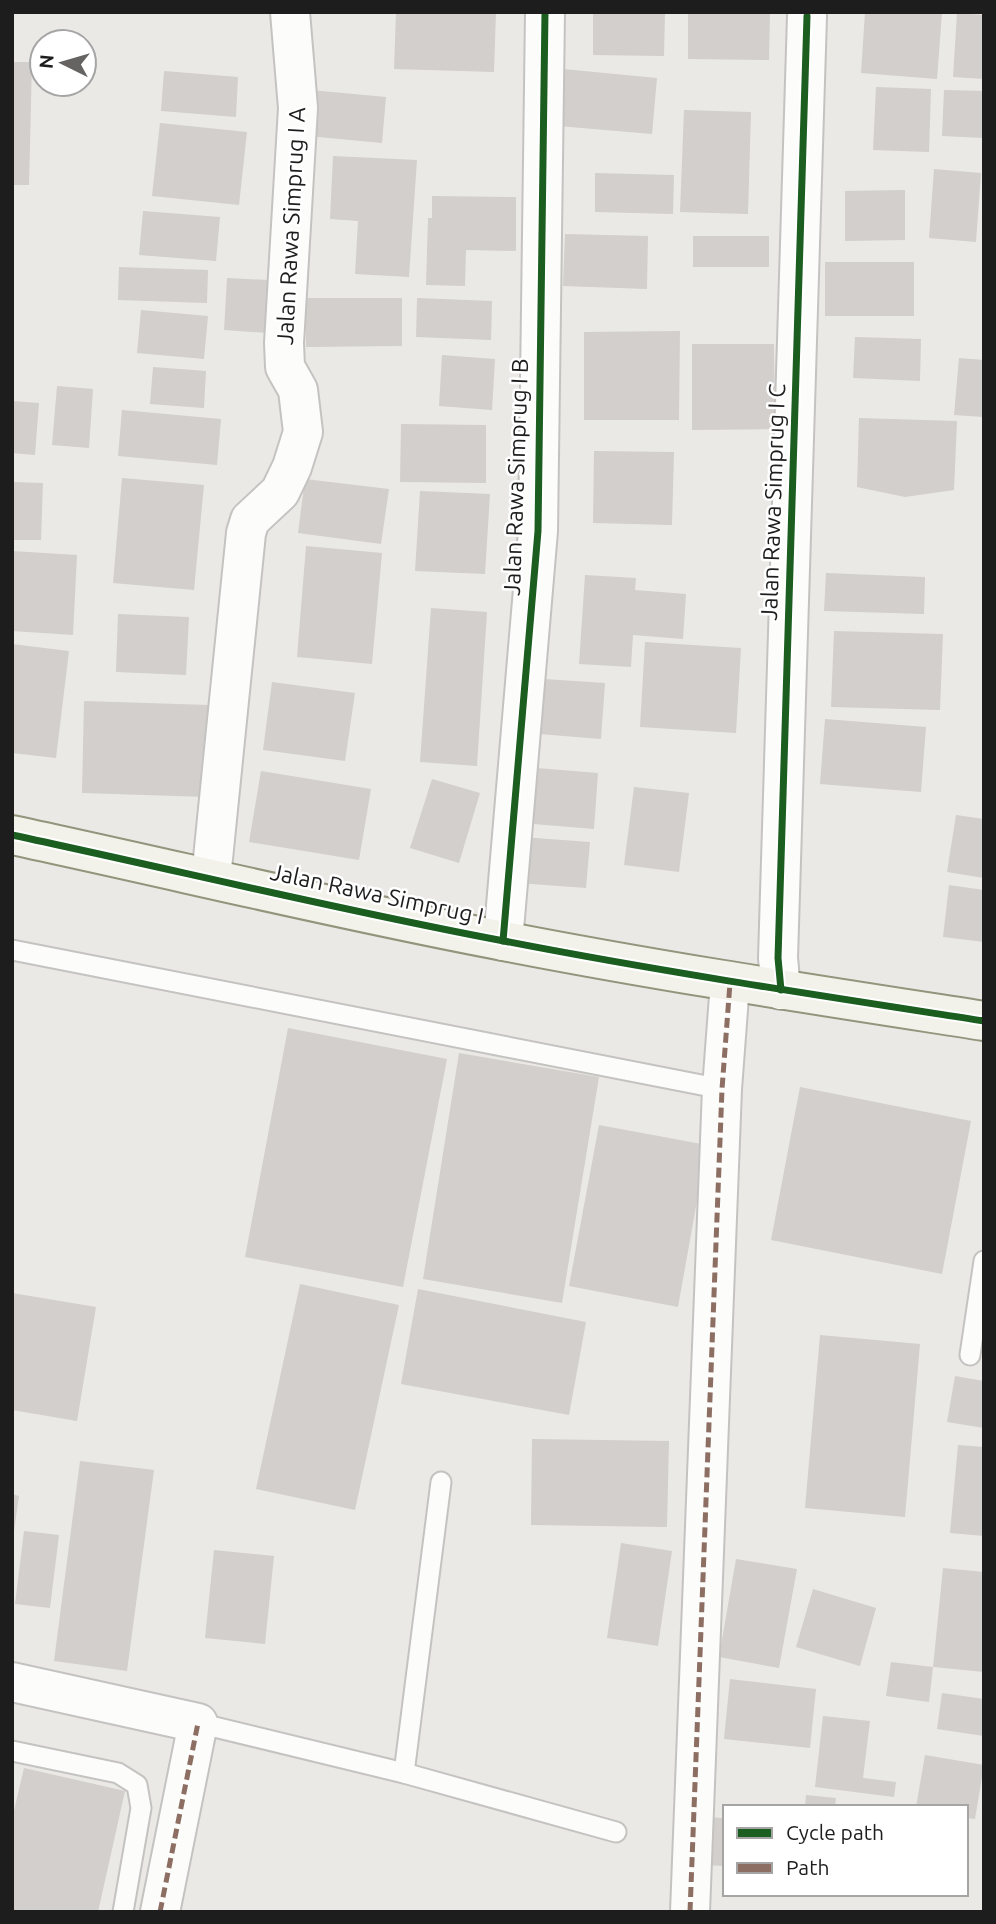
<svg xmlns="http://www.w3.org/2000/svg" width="996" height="1924" viewBox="0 0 996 1924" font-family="Ubuntu,sans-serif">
<rect width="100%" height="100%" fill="#ebe9e5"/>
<g fill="#d2cfcc">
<path d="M396,12H496L494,72L394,69Z"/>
<path d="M593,12H665L664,56L593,55Z"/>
<path d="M688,12H770L769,60L688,59Z"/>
<path d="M865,12L942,13L937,79L861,73Z"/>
<path d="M957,13L984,15V79L953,77Z"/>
<path d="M12,62H32L29,185H12Z"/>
<path d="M563,69L657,78L652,134L558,126Z"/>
<path d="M164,71L238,77L236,117L161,111Z"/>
<path d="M876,87L931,89L929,152L873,150Z"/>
<path d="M311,90L386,97L382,143L307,136Z"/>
<path d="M944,90L984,91L983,138L942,136Z"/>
<path d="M684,110L751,112L748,214L680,212Z"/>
<path d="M160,123L247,132L239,205L152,196Z"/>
<path d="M333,156L417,160L409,277L355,274L358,221L330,219Z"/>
<path d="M934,169L981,173L976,242L929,238Z"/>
<path d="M595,173L674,175L673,214L595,212Z"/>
<path d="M905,190V240L845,241V191Z"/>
<path d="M432,196L516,197V251L466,250L465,286L426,285L428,218H432Z"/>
<path d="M143,211L220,217L216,261L139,255Z"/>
<path d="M565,234L648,236L647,289L563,286Z"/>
<rect x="693" y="236" width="76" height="31"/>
<rect x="825" y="262" width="89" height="54"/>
<path d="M119,267L208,270L207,303L118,300Z"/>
<path d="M227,278L287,281L284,334L224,330Z"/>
<path d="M306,298H402V346L306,347Z"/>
<path d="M417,298L492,301L491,340L416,337Z"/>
<path d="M141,310L208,316L204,359L137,353Z"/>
<path d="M680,331L679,420H584V332Z"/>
<path d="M855,337L921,339L920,381L853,378Z"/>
<path d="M692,344H774L775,429L692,430Z"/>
<path d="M442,355L495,359L492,410L439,406Z"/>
<path d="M959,358L984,360L983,417L954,415Z"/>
<path d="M153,367L206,371L204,408L150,404Z"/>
<path d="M57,386L93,389L89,448L52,445Z"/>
<path d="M12,401L39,403L35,455L12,453Z"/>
<path d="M122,410L221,419L217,465L118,456Z"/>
<path d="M859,418L957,421L954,490L905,497L857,487Z"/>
<path d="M401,424L486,425V483L400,482Z"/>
<path d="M594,451L674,452L672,525L593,523Z"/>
<path d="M122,478L204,485L194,590L113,583Z"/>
<path d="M305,479L389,489L381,544L298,533Z"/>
<path d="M12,482L43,483L41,540H12Z"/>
<path d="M420,491L490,494L485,574L415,571Z"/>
<path d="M306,546L382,553L372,664L297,657Z"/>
<path d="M12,551L77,555L73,635L12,631Z"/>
<path d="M826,573L925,577L924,614L824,611Z"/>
<path d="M585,575L636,578L635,590L686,594L683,639L633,635L631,667L579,664Z"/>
<path d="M431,608L487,612L477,766L420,762Z"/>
<path d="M118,614L189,617L186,675L116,672Z"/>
<path d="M834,631L943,634L940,710L831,707Z"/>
<path d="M645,642L741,648L736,733L640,727Z"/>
<path d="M12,644L69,651L56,758L12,753Z"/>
<path d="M544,679L605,683L601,739L539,734Z"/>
<path d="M272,682L355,693L345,761L263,750Z"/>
<path d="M84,701L209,705L207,797L82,793Z"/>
<path d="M825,719L926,727L921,792L820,784Z"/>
<path d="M525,767L598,773L594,829L521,823Z"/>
<path d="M261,771L371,789L359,860L249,842Z"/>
<path d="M432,779L480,793L459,863L410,848Z"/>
<path d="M634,787L689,793L679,872L624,865Z"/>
<path d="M956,815L984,819V878L947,872Z"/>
<path d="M522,837L590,842L586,888L518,883Z"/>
<path d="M949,885L984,890V942L943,937Z"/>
<path d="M288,1028L447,1059L403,1287L245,1257Z"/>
<path d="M459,1053L599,1077L562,1303L423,1279Z"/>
<path d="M800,1087L971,1121L942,1274L771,1240Z"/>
<path d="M599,1125L707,1145L678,1307L569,1286Z"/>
<path d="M300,1284L399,1305L355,1510L256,1489Z"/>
<path d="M418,1289L586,1322L569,1415L401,1384Z"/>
<path d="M12,1293L96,1307L77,1421L12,1410Z"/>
<path d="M820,1335L920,1344L905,1517L805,1508Z"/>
<path d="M955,1376L984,1381V1428L947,1422Z"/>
<path d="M532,1439L669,1441L667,1527L531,1525Z"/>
<path d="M958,1445L984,1447V1536L950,1533Z"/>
<path d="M80,1461L154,1470L127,1671L54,1661Z"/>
<path d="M12,1494L19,1496L14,1531H12Z"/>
<path d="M24,1531L59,1535L50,1608L15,1604Z"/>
<path d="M621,1543L672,1551L658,1646L607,1638Z"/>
<path d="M214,1550L274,1556L265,1644L205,1638Z"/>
<path d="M736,1559L797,1569L779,1668L719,1657Z"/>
<path d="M943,1568L984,1572V1672L933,1667L929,1702L886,1696L891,1662L933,1667Z"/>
<path d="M813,1589L876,1608L860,1666L796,1647Z"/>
<path d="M730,1679L816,1689L810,1748L724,1739Z"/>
<path d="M942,1693L984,1699V1736L937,1729Z"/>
<path d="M823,1716L870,1721L863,1778L896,1782L894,1797L815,1787Z"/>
<path d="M925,1755L984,1765L975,1819L966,1818V1807H916Z"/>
<path d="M24,1768L125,1791L98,1912H12V1819Z"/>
<path d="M806,1795L836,1798L835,1807H805Z"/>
<path d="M703,1817L725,1818V1866L701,1865Z"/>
</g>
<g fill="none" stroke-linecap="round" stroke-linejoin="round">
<g stroke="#c4c3c1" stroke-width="23">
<g id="lane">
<path d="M12,950L722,1089"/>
<path d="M970,1355L984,1261"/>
<path d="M198,1723L404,1773L616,1832"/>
<path d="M12,1751L118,1773L137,1785L141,1808L123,1912"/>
<path d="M404,1773L441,1482"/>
</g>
</g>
<g stroke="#c4c3c1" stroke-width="42">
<g id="street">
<path d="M211,878L246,533L250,520L280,492L292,467L303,432L298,390L285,367L284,343L298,108L290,12"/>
<path d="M503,941L538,531L545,12"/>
<path d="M781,990L778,958L807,16"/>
<path d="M12,1682L198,1723L160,1912"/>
<path d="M690,1912L722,1089L730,983"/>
</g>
</g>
<g stroke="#94947d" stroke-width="42">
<path id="secondary" d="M12,835C176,870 339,910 504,941C663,972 823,996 984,1021"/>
</g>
<use href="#lane" stroke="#fcfcfb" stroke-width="19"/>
<use href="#street" stroke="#fcfcfb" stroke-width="38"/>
<use href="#secondary" stroke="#f3f2ea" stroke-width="38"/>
<g stroke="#8d6e63" stroke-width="5" stroke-dasharray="10 5" stroke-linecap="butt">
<path d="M160,1912L198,1723"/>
<path d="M690,1912L722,1089L730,983"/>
</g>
<g stroke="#fff" stroke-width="11">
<g id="cycleway">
<path d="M12,835C176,870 339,910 504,941C663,972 823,996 984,1021"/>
<path d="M503,941L538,531L545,12"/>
<path d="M781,990L778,958L807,16"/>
</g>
</g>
<use href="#cycleway" stroke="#1b5e20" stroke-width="7"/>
</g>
<g text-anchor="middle" stroke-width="5" stroke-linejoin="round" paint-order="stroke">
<g font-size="23" fill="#1d1d1d" stroke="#fff">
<text transform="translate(291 226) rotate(-87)" y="8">Jalan Rawa Simprug I A</text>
<text transform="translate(516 477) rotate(-88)" y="8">Jalan Rawa Simprug I B</text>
<text transform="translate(773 502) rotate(-88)" y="8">Jalan Rawa Simprug I C</text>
<text transform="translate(377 894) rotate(12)" y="8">Jalan Rawa Simprug I</text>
</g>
</g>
<rect width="996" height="1924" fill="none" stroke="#1d1d1d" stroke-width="28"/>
<rect x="723" y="1805" width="245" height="91" fill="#ffffff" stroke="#a5a5a5" stroke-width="2"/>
<rect x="737" y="1828" width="35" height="10" fill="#1b5e20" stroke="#a5a5a5" stroke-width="2"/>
<text x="786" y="1840" font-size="21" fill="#1d1d1d">Cycle path</text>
<rect x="737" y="1863" width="35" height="10" fill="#8d6e63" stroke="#a5a5a5" stroke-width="2"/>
<text x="786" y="1875" font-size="21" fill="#1d1d1d">Path</text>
<g transform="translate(63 63) rotate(275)"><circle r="33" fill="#ffffff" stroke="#a5a5a5" stroke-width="2"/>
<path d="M0-5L12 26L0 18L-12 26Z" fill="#656463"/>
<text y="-10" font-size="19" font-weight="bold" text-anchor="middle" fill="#1d1d1d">N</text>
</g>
</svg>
